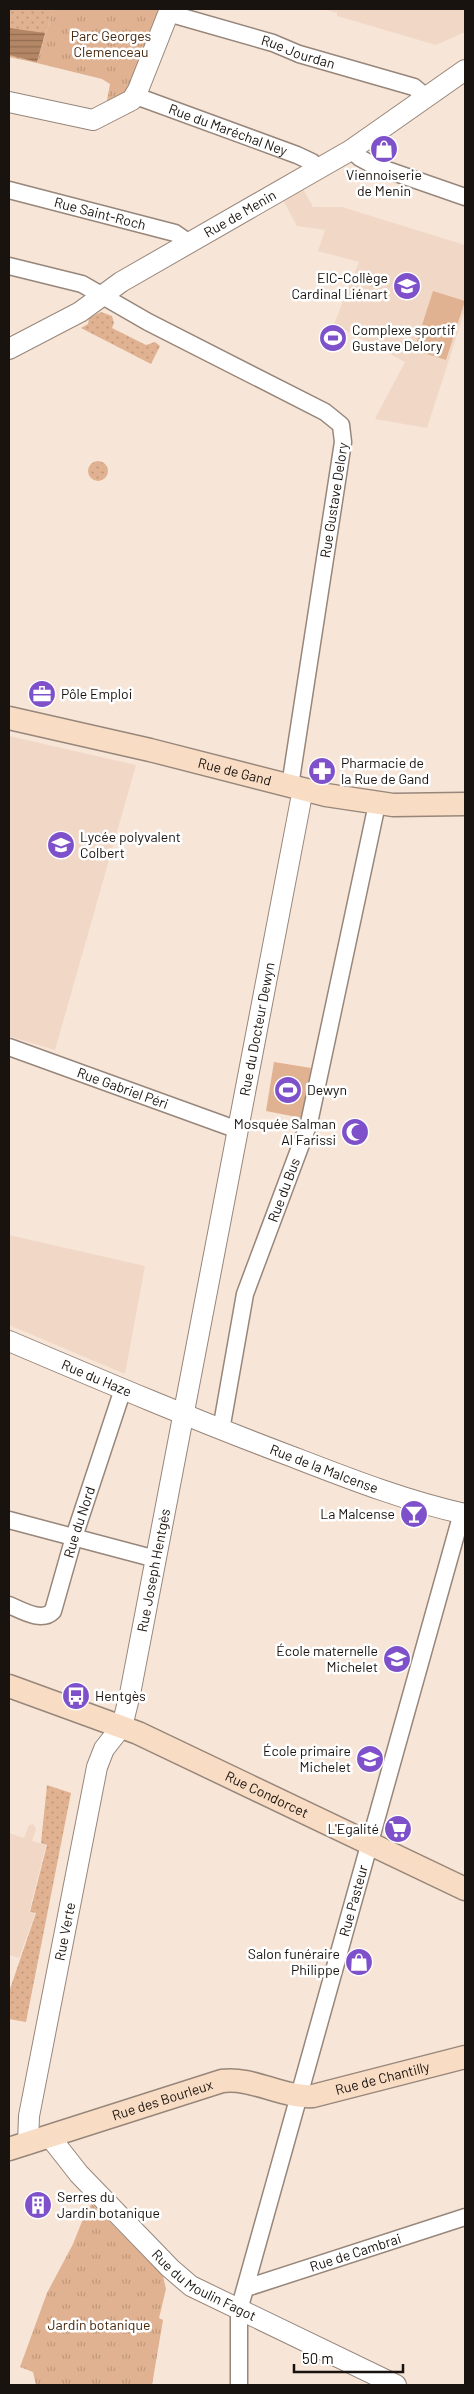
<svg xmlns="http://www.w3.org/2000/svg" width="474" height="2394" viewBox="0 0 474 2394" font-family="Barlow,sans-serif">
<defs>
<pattern id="grass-dots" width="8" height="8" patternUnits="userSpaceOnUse" patternTransform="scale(1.25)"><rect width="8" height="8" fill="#e0b291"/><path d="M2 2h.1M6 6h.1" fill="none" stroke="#c0987c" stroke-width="1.8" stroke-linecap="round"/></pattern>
<pattern id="park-tufts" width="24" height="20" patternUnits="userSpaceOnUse" patternTransform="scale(1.25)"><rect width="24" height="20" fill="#e0b291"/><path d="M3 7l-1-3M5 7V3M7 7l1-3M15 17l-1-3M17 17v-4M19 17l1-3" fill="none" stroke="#c0987c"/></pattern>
<pattern id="water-rules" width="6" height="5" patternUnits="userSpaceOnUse" patternTransform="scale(1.25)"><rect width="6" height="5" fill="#b38665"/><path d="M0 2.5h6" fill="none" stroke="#916c52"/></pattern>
</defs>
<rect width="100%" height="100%" fill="#f7e5d7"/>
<g fill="#f1d8c6">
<path d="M323,9H465V32L436,45L337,16V13Z"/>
<path d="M303,189L313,207H342L465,245V310L427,428L375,419L405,362L334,324L359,262L318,251L325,230L297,226L283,200Z"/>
<path d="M9,736L136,765L55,1050L9,1036Z"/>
<path d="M9,1235L145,1266L125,1374L9,1325Z"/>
<path d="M33,1824L36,1829L32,1841L46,1845L29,1912L35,1914L19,1958L9,1955V1833L24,1838L29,1825Z"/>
</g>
<g fill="url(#grass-dots)">
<path d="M9,9H53L37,63L9,57Z"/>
<path d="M101,312L112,316L114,323L112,328L146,345L155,342L160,346L151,364L81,328L88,324L89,318Z"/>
<circle cx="98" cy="471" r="10"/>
<path d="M47,1785L71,1793L26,2022L9,2019V1992L36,1913L30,1912L47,1845L41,1843Z"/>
</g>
<g fill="url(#park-tufts)">
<path d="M53,9H163L132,90L106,106L110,84L102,79L37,63Z"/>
<path d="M92,2204L163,2276L166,2289L159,2318L163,2320L152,2385H36L33,2372L20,2367L47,2293L73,2244L87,2209Z"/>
</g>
<g fill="#e0b291">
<path d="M433,291L465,301L446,360L414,350Z"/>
<path d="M274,1062L311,1068L302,1118L266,1111Z"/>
</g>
<path fill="url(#water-rules)" d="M9,28L45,33L37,62L9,55Z"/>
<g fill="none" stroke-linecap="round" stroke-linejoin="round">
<g stroke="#97867a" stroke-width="19">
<g id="minor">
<path id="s1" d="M168,13L273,43L299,54L414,87L426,97"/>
<path id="s2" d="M136,96L297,155L312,162L317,168"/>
<path d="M351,150L360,158L373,165L465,197"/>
<path id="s3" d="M9,190L175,233L188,242"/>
<path d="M9,266L82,284L148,322L325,412L341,425L343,442L290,786"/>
<path id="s4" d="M9,1047L238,1130"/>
<path id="s5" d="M221,1430L245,1294L309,1123L377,804"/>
<path d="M9,1520L156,1559"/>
<path id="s6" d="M9,1605C21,1610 42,1623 53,1611L74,1537L123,1389"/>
<path id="s7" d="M246,2288L465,2217"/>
<path id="s8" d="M239,2385V2310L462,1513"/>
</g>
</g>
<g stroke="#97867a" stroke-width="22">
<g id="tertiary">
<path d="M9,102L93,120L132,100L138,90L170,9"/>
<path id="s9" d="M9,349L80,312L121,282L351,150L465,70"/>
<path id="s10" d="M9,1341C103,1381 197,1421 293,1457C350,1479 406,1501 465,1514"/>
<path id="s11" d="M50,2137L79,2174L170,2268L191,2286L396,2385"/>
<path id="s12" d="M28,2144L29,2116L97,1767L104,1749L122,1726L130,1694L303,789"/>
</g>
</g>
<g stroke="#97867a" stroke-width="25">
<g id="secondary">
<path id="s13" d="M9,718L150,750L326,795L393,805L465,804"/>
<path id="s14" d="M9,1686L138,1733L465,1889"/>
<path id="s15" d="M9,2149L222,2081C253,2077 282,2098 313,2096L465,2057"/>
</g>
</g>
<use href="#minor" stroke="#fff" stroke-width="16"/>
<use href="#tertiary" stroke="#fff" stroke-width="20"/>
<use href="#secondary" stroke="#f9dcc4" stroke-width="22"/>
</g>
<defs>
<g id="shop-disc" transform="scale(1.4375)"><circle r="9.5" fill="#7e51ca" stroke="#fff"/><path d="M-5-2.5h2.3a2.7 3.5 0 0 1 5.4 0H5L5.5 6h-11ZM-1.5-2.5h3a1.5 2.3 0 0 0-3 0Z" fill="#fff"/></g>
<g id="school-disc" transform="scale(1.4375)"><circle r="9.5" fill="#7e51ca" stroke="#fff"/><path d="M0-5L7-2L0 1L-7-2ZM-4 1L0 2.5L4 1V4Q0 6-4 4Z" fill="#fff"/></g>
<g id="stadium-disc" transform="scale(1.4375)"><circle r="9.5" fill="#7e51ca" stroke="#fff"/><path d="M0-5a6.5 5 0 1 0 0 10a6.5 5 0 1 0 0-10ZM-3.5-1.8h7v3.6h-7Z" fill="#fff"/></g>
<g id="office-disc" transform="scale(1.4375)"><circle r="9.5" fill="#7e51ca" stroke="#fff"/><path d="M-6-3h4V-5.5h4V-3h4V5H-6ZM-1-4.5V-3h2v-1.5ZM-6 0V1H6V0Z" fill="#fff"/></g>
<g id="pharmacy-disc" transform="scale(1.4375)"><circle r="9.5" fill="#7e51ca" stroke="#fff"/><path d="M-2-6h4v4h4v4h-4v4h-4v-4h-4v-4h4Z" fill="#fff"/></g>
<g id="mosque-disc" transform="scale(1.4375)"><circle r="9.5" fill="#7e51ca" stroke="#fff"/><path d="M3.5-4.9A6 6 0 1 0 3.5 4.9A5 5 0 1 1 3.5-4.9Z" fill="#fff"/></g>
<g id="bar-disc" transform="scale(1.4375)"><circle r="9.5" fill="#7e51ca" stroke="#fff"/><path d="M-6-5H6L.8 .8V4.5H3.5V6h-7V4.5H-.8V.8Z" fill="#fff"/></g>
<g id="bus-disc" transform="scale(1.4375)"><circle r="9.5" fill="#7e51ca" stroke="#fff"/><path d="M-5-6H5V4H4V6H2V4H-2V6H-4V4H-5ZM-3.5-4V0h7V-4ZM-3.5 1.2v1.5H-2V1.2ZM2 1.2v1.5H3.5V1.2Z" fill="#fff"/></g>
<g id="supermarket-disc" transform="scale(1.4375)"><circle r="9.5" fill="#7e51ca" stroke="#fff"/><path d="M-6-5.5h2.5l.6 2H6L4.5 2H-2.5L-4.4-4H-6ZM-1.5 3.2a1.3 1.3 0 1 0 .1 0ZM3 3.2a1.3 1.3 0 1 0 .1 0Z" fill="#fff"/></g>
<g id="building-disc" transform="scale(1.4375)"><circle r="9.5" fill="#7e51ca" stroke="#fff"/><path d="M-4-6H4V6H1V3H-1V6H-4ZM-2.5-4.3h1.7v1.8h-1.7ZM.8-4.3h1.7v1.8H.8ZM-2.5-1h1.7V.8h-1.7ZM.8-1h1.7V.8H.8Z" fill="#fff"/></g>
</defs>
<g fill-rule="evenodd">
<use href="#shop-disc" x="384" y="149"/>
<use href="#school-disc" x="407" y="286"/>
<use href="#stadium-disc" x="333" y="338"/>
<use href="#office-disc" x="42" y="694"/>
<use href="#pharmacy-disc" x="322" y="771"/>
<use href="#school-disc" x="61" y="845"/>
<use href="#stadium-disc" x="288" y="1090"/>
<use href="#mosque-disc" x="355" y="1132"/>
<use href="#bar-disc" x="414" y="1514"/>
<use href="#school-disc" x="397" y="1659"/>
<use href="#bus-disc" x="76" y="1696"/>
<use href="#school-disc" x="370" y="1759"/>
<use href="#supermarket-disc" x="398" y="1829"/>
<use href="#shop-disc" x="359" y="1962"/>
<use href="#building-disc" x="38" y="2205"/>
</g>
<g text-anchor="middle" stroke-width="5" stroke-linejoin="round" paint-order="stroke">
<g font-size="14" fill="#48280e" stroke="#fff">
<text x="111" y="41">Parc Georges<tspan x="111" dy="16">Clemenceau</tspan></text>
<text x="99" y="2330">Jardin botanique</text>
</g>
<g font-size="14" fill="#19130f" stroke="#fff">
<text dy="5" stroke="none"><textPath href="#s1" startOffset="136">Rue Jourdan</textPath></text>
<text dy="5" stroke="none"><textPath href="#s2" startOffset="98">Rue du Maréchal Ney</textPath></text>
<text dy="5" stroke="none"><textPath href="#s9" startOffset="268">Rue de Menin</textPath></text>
<text dy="5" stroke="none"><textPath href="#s3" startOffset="94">Rue Saint-Roch</textPath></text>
<text transform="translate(334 500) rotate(-81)" y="5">Rue Gustave Delory</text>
<text dy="5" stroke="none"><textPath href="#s13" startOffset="232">Rue de Gand</textPath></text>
<text dy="5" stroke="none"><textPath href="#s12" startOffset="1142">Rue du Docteur Dewyn</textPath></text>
<text dy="5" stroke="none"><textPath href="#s4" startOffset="121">Rue Gabriel Péri</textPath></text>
<text dy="5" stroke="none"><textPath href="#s5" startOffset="249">Rue du Bus</textPath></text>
<text dy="5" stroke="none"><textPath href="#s10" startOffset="95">Rue du Haze</textPath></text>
<text dy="5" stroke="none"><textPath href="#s10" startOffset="340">Rue de la Malcense</textPath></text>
<text dy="5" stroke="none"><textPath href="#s6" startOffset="140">Rue du Nord</textPath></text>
<text dy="5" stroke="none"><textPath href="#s12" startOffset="591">Rue Joseph Hentgès</textPath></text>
<text dy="5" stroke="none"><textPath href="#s14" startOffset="280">Rue Condorcet</textPath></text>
<text dy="5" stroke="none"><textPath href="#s8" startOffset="500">Rue Pasteur</textPath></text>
<text dy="5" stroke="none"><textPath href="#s12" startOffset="216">Rue Verte</textPath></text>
<text dy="5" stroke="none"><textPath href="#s15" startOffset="388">Rue de Chantilly</textPath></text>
<text dy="5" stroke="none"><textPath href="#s15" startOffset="161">Rue des Bourleux</textPath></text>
<text dy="5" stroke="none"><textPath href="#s7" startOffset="115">Rue de Cambrai</textPath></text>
<text dy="5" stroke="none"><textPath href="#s11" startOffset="216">Rue du Moulin Fagot</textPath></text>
</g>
<g font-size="14" fill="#19130f" stroke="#fff" text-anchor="end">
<text x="384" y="180" text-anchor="middle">Viennoiserie<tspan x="384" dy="16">de Menin</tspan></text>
<text x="388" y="283">EIC-Collège<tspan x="388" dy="16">Cardinal Liénart</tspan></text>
<text x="352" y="335" text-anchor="start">Complexe sportif<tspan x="352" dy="16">Gustave Delory</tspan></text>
<text x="61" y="699" text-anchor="start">Pôle Emploi</text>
<text x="341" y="768" text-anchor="start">Pharmacie de<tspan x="341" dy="16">la Rue de Gand</tspan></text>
<text x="80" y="842" text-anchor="start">Lycée polyvalent<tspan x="80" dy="16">Colbert</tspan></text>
<text x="307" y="1095" text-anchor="start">Dewyn</text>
<text x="336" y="1129">Mosquée Salman<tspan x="336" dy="16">Al Farissi</tspan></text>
<text x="395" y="1519">La Malcense</text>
<text x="378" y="1656">École maternelle<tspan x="378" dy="16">Michelet</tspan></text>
<text x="95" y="1701" text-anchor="start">Hentgès</text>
<text x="351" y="1756">École primaire<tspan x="351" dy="16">Michelet</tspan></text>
<text x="379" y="1834">L'Egalité</text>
<text x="340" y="1959">Salon funéraire<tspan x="340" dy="16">Philippe</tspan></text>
<text x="57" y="2202" text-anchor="start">Serres du<tspan x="57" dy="16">Jardin botanique</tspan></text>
</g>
</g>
<rect width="474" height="2394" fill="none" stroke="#19130f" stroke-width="20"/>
<path d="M294 2364v8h109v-8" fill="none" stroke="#19130f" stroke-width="2.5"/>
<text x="302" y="2364" font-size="15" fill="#19130f" stroke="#ffffff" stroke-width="4" paint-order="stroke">50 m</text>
</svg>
